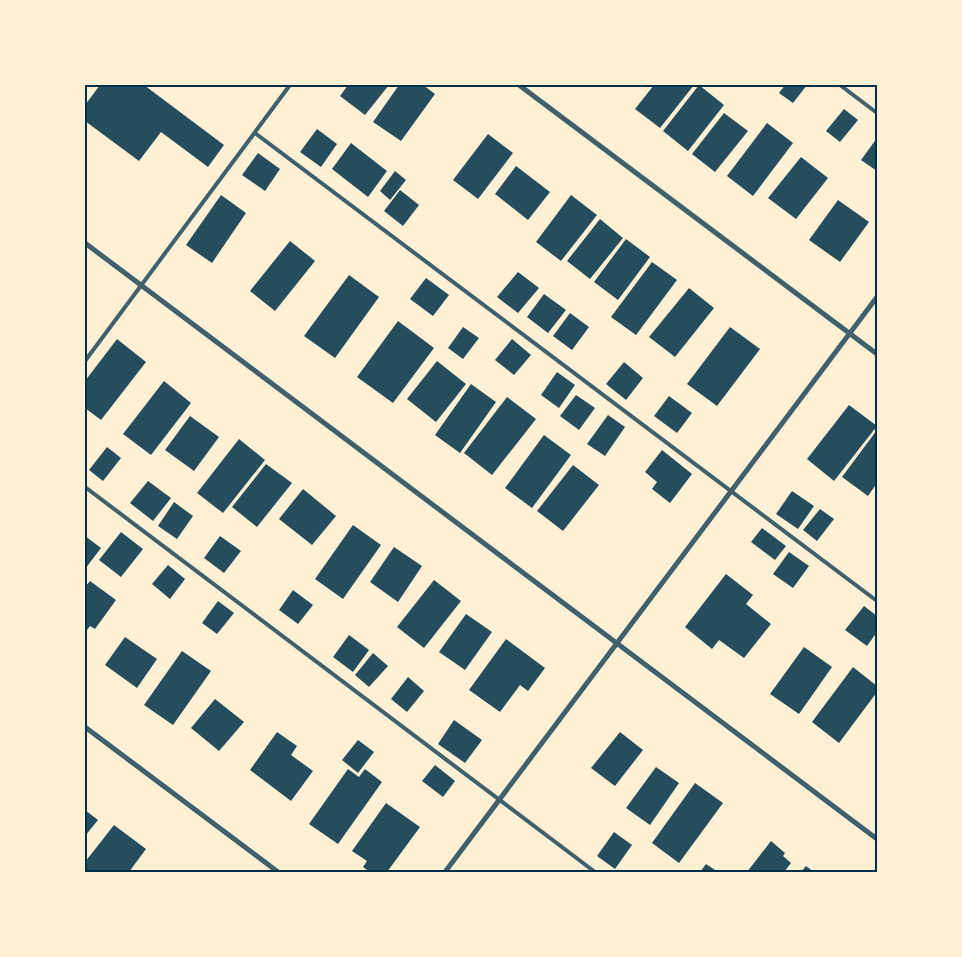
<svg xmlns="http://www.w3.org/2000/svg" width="962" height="957" viewBox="0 0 962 957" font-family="'Exo 2',sans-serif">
<rect width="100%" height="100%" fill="#fdf0d5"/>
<g fill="#264d5e">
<path d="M100,85H144L224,145L208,167L161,132L139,161L85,121V105Z"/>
<path d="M348,85H389L365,115L340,96Z"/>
<path d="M399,85H423L435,94L401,141L373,122Z"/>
<path d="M654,85H694L660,128L635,109Z"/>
<path d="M699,85L724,105L688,151L663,131Z"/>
<path d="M785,85H807L793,103L779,93Z"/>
<path d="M844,109L858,120L840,142L826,131Z"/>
<path d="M724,113L748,131L715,172L692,154Z"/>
<path d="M767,123L793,143L753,196L727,176Z"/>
<path d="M317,129L337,144L321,167L300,152Z"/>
<path d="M488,134L513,153L478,199L453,180Z"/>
<path d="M877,138V171L861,160Z"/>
<path d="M351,143L387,171L368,197L332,169Z"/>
<path d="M258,153L280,169L265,191L242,175Z"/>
<path d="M801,157L828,178L796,219L768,198Z"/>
<path d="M516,166L550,192L528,220L495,194Z"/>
<path d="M395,171L406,180L390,200L380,191Z"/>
<path d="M400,190L419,205L403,226L384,211Z"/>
<path d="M221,195L246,213L212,263L186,245Z"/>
<path d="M571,195L597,215L561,261L536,242Z"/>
<path d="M838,200L869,222L840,262L809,240Z"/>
<path d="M600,219L623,238L590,279L567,261Z"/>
<path d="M626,239L650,257L618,300L594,282Z"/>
<path d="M290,241L315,261L275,311L250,291Z"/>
<path d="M652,262L677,280L636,335L611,317Z"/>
<path d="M518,272L539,288L518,313L497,297Z"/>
<path d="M349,275L379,297L335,358L304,336Z"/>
<path d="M426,278L449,295L433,316L410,299Z"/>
<path d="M689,288L714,308L675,357L649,337Z"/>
<path d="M544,294L566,310L548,333L527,317Z"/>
<path d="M570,313L589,327L572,350L553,336Z"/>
<path d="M398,321L434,348L393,403L357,377Z"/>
<path d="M463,327L479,338L463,359L448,348Z"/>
<path d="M730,327L760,349L717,406L687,384Z"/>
<path d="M117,339L146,362L101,420L85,408V381Z"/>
<path d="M512,339L531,355L514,375L495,360Z"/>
<path d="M437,361L466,384L436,422L407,399Z"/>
<path d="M624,362L643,378L626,400L606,384Z"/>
<path d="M557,372L575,385L559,408L541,395Z"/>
<path d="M164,381L191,403L151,455L123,434Z"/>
<path d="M471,384L496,402L460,453L435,435Z"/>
<path d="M576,395L595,408L579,430L560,416Z"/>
<path d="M669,396L692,413L677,433L654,416Z"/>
<path d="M507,397L536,419L492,475L464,453Z"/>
<path d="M849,405L877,426L834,481L807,459Z"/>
<path d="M608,415L625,427L605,456L587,444Z"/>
<path d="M190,416L219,437L194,471L165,450Z"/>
<path d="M877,430V483L868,496L842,477Z"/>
<path d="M544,435L571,455L532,508L505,488Z"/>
<path d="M239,439L265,460L223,513L197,493Z"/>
<path d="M107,447L121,458L103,481L89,470Z"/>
<path d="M662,450L692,474L670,503L652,489L657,482L645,472Z"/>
<path d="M266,464L292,483L257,527L232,507Z"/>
<path d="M573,465L599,485L563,531L537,511Z"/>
<path d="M148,481L171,498L153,521L130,503Z"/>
<path d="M303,489L336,516L312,545L279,519Z"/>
<path d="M792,491L814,506L798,529L776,514Z"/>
<path d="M174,502L193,516L177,539L158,526Z"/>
<path d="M820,509L834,519L817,541L803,530Z"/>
<path d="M353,525L381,545L343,599L315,579Z"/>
<path d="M762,528L786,546L775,560L751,542Z"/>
<path d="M121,532L143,549L121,577L99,560Z"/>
<path d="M85,536L101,548L85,569Z"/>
<path d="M220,536L241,551L224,573L204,558Z"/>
<path d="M394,547L422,566L398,602L370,582Z"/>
<path d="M789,552L809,566L793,588L773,574Z"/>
<path d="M168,565L185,579L170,599L152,584Z"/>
<path d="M726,574L753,595L746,604L771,624L744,658L719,640L712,649L685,627Z"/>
<path d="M434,580L461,601L424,648L397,627Z"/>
<path d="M90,581L116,600L95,629L90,626L85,633V587Z"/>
<path d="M293,590L313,605L298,624L279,610Z"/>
<path d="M218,601L234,613L217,634L202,623Z"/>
<path d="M864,606L877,616V632L867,646L845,630Z"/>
<path d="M466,614L492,632L465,670L439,652Z"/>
<path d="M349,635L369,650L353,672L333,657Z"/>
<path d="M125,637L157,659L137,688L105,665Z"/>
<path d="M506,639L545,668L528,691L520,685L500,712L469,690Z"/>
<path d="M804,647L832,667L799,714L770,694Z"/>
<path d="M182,651L211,671L173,725L144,705Z"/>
<path d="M373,653L388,666L369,687L355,675Z"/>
<path d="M853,667L877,686V692L839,743L812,722Z"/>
<path d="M408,677L424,691L407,712L391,699Z"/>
<path d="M215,699L244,722L219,751L191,728Z"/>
<path d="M454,720L482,740L465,763L438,744Z"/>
<path d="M277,732L297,746L291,755L313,771L291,801L250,770Z"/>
<path d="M620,732L643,750L615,786L591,768Z"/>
<path d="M358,740L374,752L358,773L342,760Z"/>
<path d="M435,765L455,781L443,797L422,781Z"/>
<path d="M656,767L679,783L650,825L626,808Z"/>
<path d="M348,769L359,777L365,769L382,782L338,844L309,824Z"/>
<path d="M695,783L723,803L679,863L652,843Z"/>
<path d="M386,803L420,827L387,872H370L363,867L367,861L352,851Z"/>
<path d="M85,810L98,820L85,836Z"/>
<path d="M114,825L146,849L129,872H85V862Z"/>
<path d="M614,832L632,845L615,869L597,856Z"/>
<path d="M771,841L785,853L783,856L791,863L784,872H747Z"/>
<path d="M706,864L718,872H700Z"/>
<path d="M806,866L814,872H801Z"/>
</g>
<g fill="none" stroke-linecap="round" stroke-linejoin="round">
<g stroke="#3f606c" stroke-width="4">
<path d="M840,85L877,113"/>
<path d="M255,133L877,601"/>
<path d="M85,361L290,85"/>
<path d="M85,487L595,872"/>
</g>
<g stroke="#3f606c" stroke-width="5">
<path d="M519,85L877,354"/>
<path d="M85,243L877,839"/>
<path d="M85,727L278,872"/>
<path d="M445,872L877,297"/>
</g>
</g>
<rect width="962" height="957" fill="none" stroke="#fdf0d5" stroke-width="172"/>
<rect x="86" y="86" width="790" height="785" fill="none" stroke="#003049" stroke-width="2"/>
</svg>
